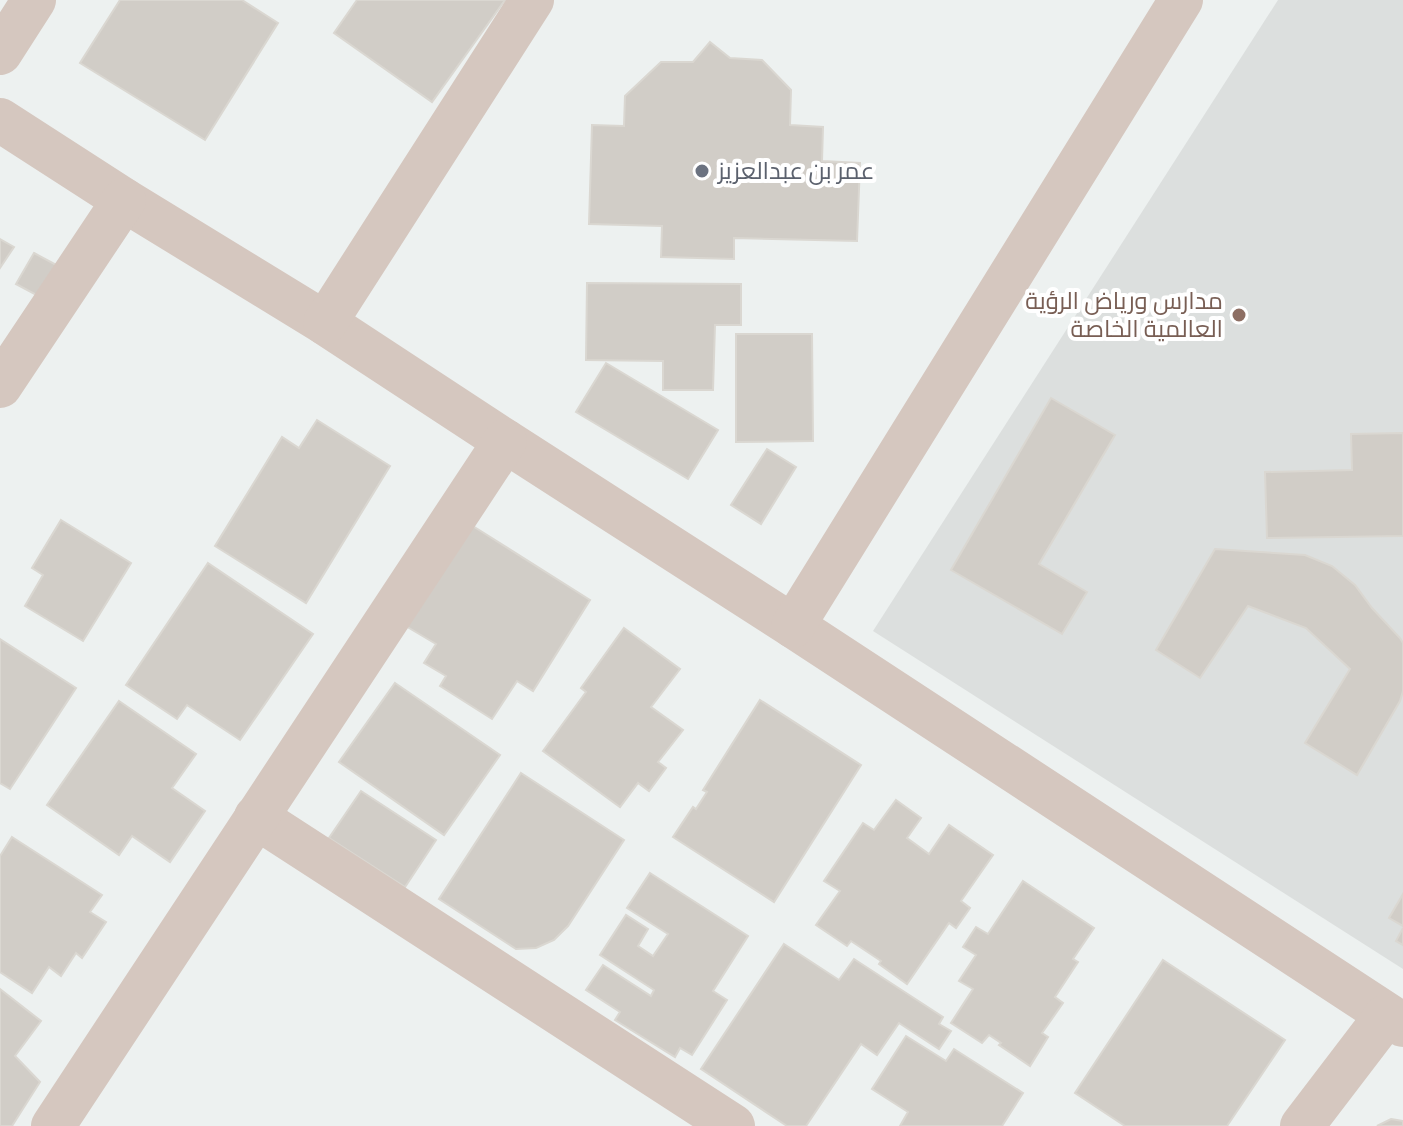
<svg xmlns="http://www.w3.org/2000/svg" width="1403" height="1126" viewBox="0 0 1403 1126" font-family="Signika,Cairo,sans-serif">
<rect width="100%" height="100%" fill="#edf1f0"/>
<path fill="#dcdfde" d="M1278,0H1403V969L873,631Z"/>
<g fill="#d1cdc7" stroke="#dad7d1" stroke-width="2">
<path d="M120,0H242L278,23L205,140L80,63Z"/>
<path d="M357,0H505L432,102L334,33Z"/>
<path d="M710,42L730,58L762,60L791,90L790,125L823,127L822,161L860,163L857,241L734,238V259L661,257L662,226L589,224L592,125L624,126L625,96L661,62H693Z"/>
<path d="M0,239L14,247L0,268Z"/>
<path d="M34,253L60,267L42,298L16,284Z"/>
<path d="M587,283L741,284V325H715L713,390H663V361L586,360Z"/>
<path d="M736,334H812L813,441L736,442Z"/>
<path d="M606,363L718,430L688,479L576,412Z"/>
<path d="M1051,398L1115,435L1039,564L1087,592L1062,634L951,570Z"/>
<path d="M317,420L390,466L306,603L215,546L282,437L299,448Z"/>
<path d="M1403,433V536L1267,538L1265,472L1352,470L1351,434Z"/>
<path d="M767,449L796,467L761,524L731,505Z"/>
<path d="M61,520L131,563L83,641L25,606L43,575L32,568Z"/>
<path d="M468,523L590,600L533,691L517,681L492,719L440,686L446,676L424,663L436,644L404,625Z"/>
<path d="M1215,549L1305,555L1332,566L1355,585L1372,608L1400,638L1403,643V691L1400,701L1357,775L1305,743L1350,669L1306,628L1248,606L1200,678L1156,650Z"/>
<path d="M208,563L313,634L240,740L187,705L177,719L126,685Z"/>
<path d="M624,628L680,669L651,707L683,730L658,762L666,768L649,791L638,783L620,807L543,751L586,692L581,688Z"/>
<path d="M0,639L76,688L10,789L0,783Z"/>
<path d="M395,683L500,755L444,835L339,762Z"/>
<path d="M760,700L861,765L774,902L673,837L693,807L696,809L707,792L703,790Z"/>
<path d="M119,701L196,754L172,788L205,811L170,862L132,836L119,855L47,805Z"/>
<path d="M521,773L624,840L568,926L554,940L536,948L516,949L439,899Z"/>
<path d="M361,791L436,840L405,887L329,838Z"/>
<path d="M896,800L921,818L907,838L929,854L949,825L993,855L961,901L970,908L956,928L949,923L907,984L879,964L881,961L851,941L847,946L816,925L840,891L824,881L863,823L874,830Z"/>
<path d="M12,837L102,895L90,912L106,922L82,958L76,953L61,976L49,967L32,993L0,972V856Z"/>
<path d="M650,873L748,936L713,991L727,1000L692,1055L680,1048L675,1057L615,1020L620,1012L586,990L603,965L651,996L654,990L600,955L626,915L648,929L638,946L653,956L668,934L627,908Z"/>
<path d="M1023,881L1094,928L1073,959L1078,962L1055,997L1063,1003L1042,1033L1048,1037L1030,1066L999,1045L1001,1043L989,1035L982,1043L951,1023L973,989L959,981L976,955L963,947L976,927L988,934Z"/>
<path d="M1403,894V926L1389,918Z"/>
<path d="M1403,928V945L1396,941Z"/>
<path d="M784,944L839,980L854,959L943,1017L939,1024L951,1031L939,1049L899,1023L877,1055L861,1044L806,1126H787L701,1069Z"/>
<path d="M1163,960L1285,1040L1227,1126H1125L1075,1093Z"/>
<path d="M0,989L41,1021L15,1056L40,1082L12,1126H0Z"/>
<path d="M906,1036L946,1061L954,1049L1023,1093L1002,1126H900L908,1112L872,1089Z"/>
<path d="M1391,1119L1403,1121V1126H1377Z"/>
</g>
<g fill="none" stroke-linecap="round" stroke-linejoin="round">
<g stroke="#d5c7bf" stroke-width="44">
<path d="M0,53L34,0"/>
<path d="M0,120L124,200L325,323L505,441L793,626L1403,1025"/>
<path d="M325,323L532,0"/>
<path d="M0,386L124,200"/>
<path d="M793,626L1181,0"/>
<path d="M256,817L733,1126"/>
<path d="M53,1126L505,441"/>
<path d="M1302,1126L1386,1016"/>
</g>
</g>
<circle fill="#6b7280" stroke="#fff" stroke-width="3" cx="702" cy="171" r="8"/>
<circle fill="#8d6e63" stroke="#fff" stroke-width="3" cx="1239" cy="315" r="8"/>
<g text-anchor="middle" stroke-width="8" stroke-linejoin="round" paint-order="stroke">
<g font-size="24" fill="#5b616d" stroke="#fff" text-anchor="start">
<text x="718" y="179">عمر بن عبدالعزيز</text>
</g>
<g font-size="24" fill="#785e54" stroke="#fff" text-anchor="end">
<text x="1223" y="309">مدارس ورياض الرؤية<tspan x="1223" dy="28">العالمية الخاصة</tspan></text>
</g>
</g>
</svg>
